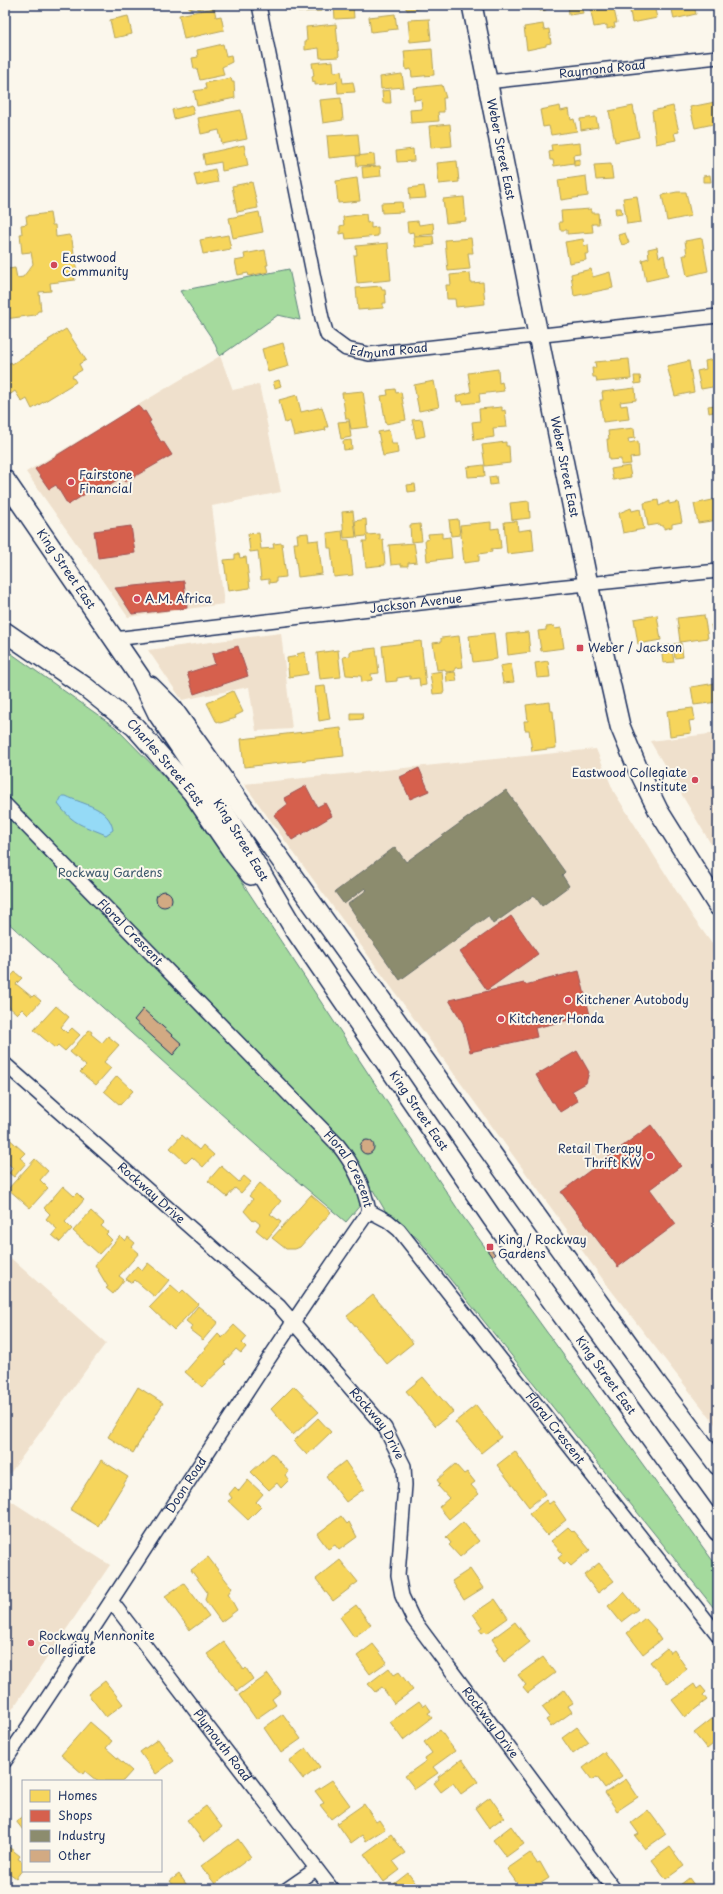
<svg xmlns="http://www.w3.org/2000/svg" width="723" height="1894" viewBox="0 0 723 1894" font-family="'Playpen Sans',sans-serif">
<rect width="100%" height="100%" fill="#fbf7ec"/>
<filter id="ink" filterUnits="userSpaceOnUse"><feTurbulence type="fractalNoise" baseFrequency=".025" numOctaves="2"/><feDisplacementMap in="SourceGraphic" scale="8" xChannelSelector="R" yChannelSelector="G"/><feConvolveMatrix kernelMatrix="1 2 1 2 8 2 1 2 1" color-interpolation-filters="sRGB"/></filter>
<g filter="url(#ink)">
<g fill="#efe0cc">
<path d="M220,356L233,390L259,384L281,492L212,506L224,604L128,617L26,472Z"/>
<path d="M281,633L292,729L256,731L249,687L182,700L148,650Z"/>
<path d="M718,733V856L650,741Z"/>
<path d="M596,749L614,792L694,919L718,952V1428L607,1285L244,784Z"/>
<path d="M5,1253L106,1343L5,1480Z"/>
<path d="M5,1497L110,1565L5,1720Z"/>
</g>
<g fill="#a4da9d" stroke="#60847e">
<path d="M289,269L300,320L278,315L220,356L213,340L180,291Z"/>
<path d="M5,649L115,727L189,802L461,1214L718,1568V1613L418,1239L386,1212L373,1190L346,1222L276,1163L5,920Z"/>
</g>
<path fill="#95daf6" stroke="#6496b9" d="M62,796H66C84,805 109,807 113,830L106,835C83,825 75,826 58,804Z"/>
<g fill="#f6d55c" stroke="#b4a35d">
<path d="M189,5H196L197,7L189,9Z"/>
<path d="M197,5H216L198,9Z"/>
<path d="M298,5H321V11L298,12Z"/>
<path d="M334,5H353L354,18L335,19Z"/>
<path d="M404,5H435L436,7L407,10Z"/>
<path d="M568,5H582L583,13L569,15Z"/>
<path d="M598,5H613L617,23H614L615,27L607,29V25L594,27L590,7Z"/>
<path d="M629,5H664V8L655,10L657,18L632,23Z"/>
<path d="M671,5H694L696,14L674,19Z"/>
<path d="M546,6V10L540,11L539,7Z"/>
<path d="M214,8L216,17L221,16L224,30L184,39L179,15Z"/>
<path d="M395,14L397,29L371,32L369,17Z"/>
<path d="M128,16L132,34L114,38L110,20Z"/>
<path d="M429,19L431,40L410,42L408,20Z"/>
<path d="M336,24L339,57L320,58L319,48L305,50V41H307L306,27Z"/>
<path d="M543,24L544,30L549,29L551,43L546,44V46L527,50L524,27Z"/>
<path d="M223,44L226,56L231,55L232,62L222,67L224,75L200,80L197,69H194L192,58L198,57L197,50Z"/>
<path d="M432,49L434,75L412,77L411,69L406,70L404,51Z"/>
<path d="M333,61L334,72L341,71L343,83L353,82L355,92L338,93L337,81L335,83L315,85V81L313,82L312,77L314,76L312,63Z"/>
<path d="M402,74L404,87L381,89L380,77Z"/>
<path d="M231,78L232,82H234L235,98L197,106L194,91L206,89L205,83Z"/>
<path d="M442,85L446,98H443L444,112H438L439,121L411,123L410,110L422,109L421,99L414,100L413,88Z"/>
<path d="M390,90L391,103H383L382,91Z"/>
<path d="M341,98L343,120L323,123L320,100Z"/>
<path d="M715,102L718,123L695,128L690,107Z"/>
<path d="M192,105L194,114L174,119L172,110Z"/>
<path d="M560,106L561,111L569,109L571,120L574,119L577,131L551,135L549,126L543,127L540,110Z"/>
<path d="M633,106L639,137L615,142L609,111Z"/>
<path d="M673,106L679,132L674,133L676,140L656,144L652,111Z"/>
<path d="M241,110L247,139L222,144L219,130L201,134L198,118Z"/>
<path d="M596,117L598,127L581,130L580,119Z"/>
<path d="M450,124L452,146L431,148L429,126Z"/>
<path d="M358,134L360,155L329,158L327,136Z"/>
<path d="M571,143V144L580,143L581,154L573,155L574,163L554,166L553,160H550L549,152L552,151L551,145Z"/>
<path d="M244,145L248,166L222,171L221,162L205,165L203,154Z"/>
<path d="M413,149L414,161L397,162L396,151Z"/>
<path d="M374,154L375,165L357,166L356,156Z"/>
<path d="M580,159V165L574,166V160Z"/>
<path d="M457,161L459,182L439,184L437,163Z"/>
<path d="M611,164L613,179L596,180L594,165Z"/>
<path d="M380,166L381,176L363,178L362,167Z"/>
<path d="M215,169L218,182L197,186L194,174Z"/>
<path d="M710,175L711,182H703V176Z"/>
<path d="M586,176L588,196L561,200L558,180Z"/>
<path d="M357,178L360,201L338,203L336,181Z"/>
<path d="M252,182L258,208L237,212L232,186Z"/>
<path d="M424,186L426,198L410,199L409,188Z"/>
<path d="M677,192H686L691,216L667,221L662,195Z"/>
<path d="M637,196L641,222L627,224L623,198Z"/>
<path d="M464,197L466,221L446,223L443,199Z"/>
<path d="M402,202L403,212L382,213L381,203Z"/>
<path d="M615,208H621L622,214L616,215Z"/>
<path d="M591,209V213H598L599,224H592L593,232L567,234V230H560L559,222H562L561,211Z"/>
<path d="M259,212L263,232L233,238L229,218Z"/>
<path d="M50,213L52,225H55L56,237L69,235L72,240L77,273L74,276L75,280L50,283L51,291L39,292L41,311H38L35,315L5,319V267H7L8,269L15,268L17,278L23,277L33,264L31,252L22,253L20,234H22L21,225L27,224L26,216Z"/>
<path d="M366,214L367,223L371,222V228L378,227V236L346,239L345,233L340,234V226L344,225L343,217Z"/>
<path d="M418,221L419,225L433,223L434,234L414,236L413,232L408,233L407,222Z"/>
<path d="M625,233L629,243L622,245L618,235Z"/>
<path d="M228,235L231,249L203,254L200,240Z"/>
<path d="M433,236L434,245L415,247L414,237Z"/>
<path d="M471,238L473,253H468L470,269L448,271L445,240Z"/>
<path d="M702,238L708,271L687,276L683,255H687L685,241Z"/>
<path d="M583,239L584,246L588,245L589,254H585L586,260L569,263L565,242Z"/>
<path d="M388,243L391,280L357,283L354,255H357L356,246Z"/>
<path d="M657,247L659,257L664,255L668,276L646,281L642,260L649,258L648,249Z"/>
<path d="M265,250L268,265H266L268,272L249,276L248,273L238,275L235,261L245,259L244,254Z"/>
<path d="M591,269L593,277L610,272L613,288L574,296L571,274Z"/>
<path d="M470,273L471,283L483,282L485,304L456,307L455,299H447L446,285H451L450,275Z"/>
<path d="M381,286L382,290H385L386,303H383V308L358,310L356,288Z"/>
<path d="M66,329L86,360L79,364L82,370L72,376L76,382L32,409L27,399L22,402L15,391L8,396L5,391V366L11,362L12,364L49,341L48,340Z"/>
<path d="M283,343L289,366L268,372L262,349Z"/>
<path d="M718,358V386L701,389L697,371L706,369L705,361Z"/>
<path d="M629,359L631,379L597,382L596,377H593L592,368H596L595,362Z"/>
<path d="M689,361L694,392L675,396L667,366Z"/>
<path d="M498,369L499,383L502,382L504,391L479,394L480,402L463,404L462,401L457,402L456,396L471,392L468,373Z"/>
<path d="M634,376H640L641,383L635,384Z"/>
<path d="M279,380L281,386L275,388L273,382Z"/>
<path d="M434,381L439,407L419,411L414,385Z"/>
<path d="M635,388L636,400L620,402L621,406L627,405L629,419L603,422L600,400H603L602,392Z"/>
<path d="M395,389L396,393L401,392L406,420L386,424L381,396L388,395L387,390Z"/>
<path d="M363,391L368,427L351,429L349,419H346L342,393Z"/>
<path d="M297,395L301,412L322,407L328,427H325L326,430L294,436L290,421L285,423L279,400Z"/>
<path d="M716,405L717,411L709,413L708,406Z"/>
<path d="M502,407V411L505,410L507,427L493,428L494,437L474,440L472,422L480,421L479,409Z"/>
<path d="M422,419L425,436L416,438L412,420Z"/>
<path d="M349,421L351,437L341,439L338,422Z"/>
<path d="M634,428L635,438L628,439L629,443L638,441L639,457L630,458L631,464L621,465V459L609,460L607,439H609L608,431Z"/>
<path d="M389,430L392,444H397L398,453L383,456L378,432Z"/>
<path d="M351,440L352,449L344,450L343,441Z"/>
<path d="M506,442V446H509L510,463L485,466L482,445Z"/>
<path d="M484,465L485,476L468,477L467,467Z"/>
<path d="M629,466L631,477L613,480L611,469Z"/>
<path d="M496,476L497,484L490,485L489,477Z"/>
<path d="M415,484L416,491L408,492L407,485Z"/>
<path d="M717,499L718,520L698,523L694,504Z"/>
<path d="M658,500L659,506L669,501V504L678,502L682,522L672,524V527L664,529V526H661L660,524L648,526L644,503Z"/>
<path d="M529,501L530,518L512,520L510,503Z"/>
<path d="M631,508L632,511L640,509L644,529L623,533L619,513Z"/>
<path d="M353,511L356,537L344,538L342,512Z"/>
<path d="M366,519L367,535L380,534V540L383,539L385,565L366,567L363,541H367L366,536L357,537L355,521Z"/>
<path d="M458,519L460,535L451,536L449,520Z"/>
<path d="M517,521L518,531L532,529L534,551L507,554L504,522Z"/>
<path d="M491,522V529L499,528L501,548L491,549L492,552L479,554V561L464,563L460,525Z"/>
<path d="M420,524L422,541L411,542L410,525Z"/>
<path d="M342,531L343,540H349L353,575L334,577L331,548H328L327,533Z"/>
<path d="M259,533L261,549L274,548L273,544L282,543L286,577L276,578V582L269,583V579L261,580L258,551L250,552L248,534Z"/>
<path d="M308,533L309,541L318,540L322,574L298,577L294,543H298L297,534Z"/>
<path d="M442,533V538L450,537L452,558L427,561L425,540L429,539L428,534Z"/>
<path d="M414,543L417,562L408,563V566H401V564L391,565L389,545Z"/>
<path d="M235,554H239L240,558L246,557L250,588L228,591L224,560L235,559Z"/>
<path d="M657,615L661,640L638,644L634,619Z"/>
<path d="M704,615L708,638L680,642L677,618Z"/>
<path d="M718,623V646H716L711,625Z"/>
<path d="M554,626L555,629L561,628L564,648L541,651L538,631L546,630V627Z"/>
<path d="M528,632L530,652L508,655L506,634Z"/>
<path d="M494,633L497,659L473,662L469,636Z"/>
<path d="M459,636L463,667L455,668V671L446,672L445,669L437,670L433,643L441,642V638Z"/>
<path d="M421,641L426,685L420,686L419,678L410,679V676L397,678V681L386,682L382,646Z"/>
<path d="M681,643L683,657L675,658L673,644Z"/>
<path d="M671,645L674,662L663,663L661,646Z"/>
<path d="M376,648L379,673L371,674L372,680L362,682L361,676L346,675L343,657L350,656V651Z"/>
<path d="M338,650L341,677L320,679L317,653Z"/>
<path d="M305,652L308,674L289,677L287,658L298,656L297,654Z"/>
<path d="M548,661L550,677L537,678L535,663Z"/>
<path d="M511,664L514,682L503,683L500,666Z"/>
<path d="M442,671L444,693L433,694L430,673Z"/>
<path d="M455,672L457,681L447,682L446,673Z"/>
<path d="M716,683L718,702L694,705L691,687Z"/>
<path d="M325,686L330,719L319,721L315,687Z"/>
<path d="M233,691L243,712L235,716L236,718L220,723L216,721L207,703Z"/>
<path d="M550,702L551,711H553L556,748L532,751L529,730H525L524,721H528L526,705Z"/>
<path d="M693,708L695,720L689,721L691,733L670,736L667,711Z"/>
<path d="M351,713H362L363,719L351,720Z"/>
<path d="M341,728L344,756L244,767L241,739Z"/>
<path d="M15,972L22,978L16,984L32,997L34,995L41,1001L28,1015L22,1009L17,1014L5,1003V983Z"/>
<path d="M56,1006L69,1017L61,1027L67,1033L72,1028L80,1035L65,1051L58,1045L55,1048L34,1030Z"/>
<path d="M89,1030L92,1032L91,1034L102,1043L108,1036L119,1045L104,1062L111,1068L96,1085L80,1072L86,1066L70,1052Z"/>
<path d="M117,1076L133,1091L120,1105L104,1091Z"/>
<path d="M5,1135L25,1153L20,1158L26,1163L14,1177L9,1173L13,1168L5,1161Z"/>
<path d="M182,1135L199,1150L203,1145L214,1155L203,1167L192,1157L186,1163L170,1148Z"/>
<path d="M35,1159L48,1171L40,1180L48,1188L30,1208L8,1189Z"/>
<path d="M221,1166L239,1182L244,1176L251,1182L241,1193L235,1188L227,1197L208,1181Z"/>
<path d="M260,1183L281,1201L270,1214L281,1222L267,1239L256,1230L260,1224L255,1220L253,1221L244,1211L253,1199L249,1196Z"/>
<path d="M63,1186L74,1196L77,1193L84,1200L65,1222L72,1229L60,1242L52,1235L57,1229L46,1219L50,1214L44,1208Z"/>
<path d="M311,1195L331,1212L300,1247L295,1249H286L272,1238Z"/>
<path d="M91,1211L104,1223L101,1226L108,1232L106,1234L112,1240L99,1254L73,1231Z"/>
<path d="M120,1236L125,1241L128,1237L135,1243L132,1247L139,1253L119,1276L124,1280L113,1294L106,1288L108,1287L95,1265Z"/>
<path d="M148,1263L169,1280L155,1297L135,1280L132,1283L126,1279L137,1266L142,1271Z"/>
<path d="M171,1285L180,1293L183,1290L198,1304L174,1330L150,1307Z"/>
<path d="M373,1295L413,1343L387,1364L347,1316Z"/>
<path d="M198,1306L218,1322L203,1340L190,1330L192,1326L186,1321Z"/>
<path d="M234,1325L247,1337L242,1343L246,1347L241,1353L236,1349L224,1362L226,1364L202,1387L185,1372L218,1334L222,1338Z"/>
<path d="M423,1377L453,1412L435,1426L406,1391Z"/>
<path d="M294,1386L319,1412L293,1435L271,1409Z"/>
<path d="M138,1387L163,1403L133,1453L108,1437Z"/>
<path d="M476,1405L501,1437L481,1453L455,1422Z"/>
<path d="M318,1418L331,1432L307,1455L294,1441Z"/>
<path d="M515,1451L545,1494L529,1507L497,1465Z"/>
<path d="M272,1453L289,1472L285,1475L289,1480L281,1488L277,1483L269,1490L251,1472Z"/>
<path d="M101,1460L128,1477L98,1526L70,1509Z"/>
<path d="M345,1461L364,1489L346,1502L326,1476Z"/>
<path d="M455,1464L464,1474L467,1472L475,1482L471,1485L479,1494L449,1519L439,1507L449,1498L438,1486L440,1484L437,1480Z"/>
<path d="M248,1480L263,1494L256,1502L261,1507L248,1520L228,1501L232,1498L229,1494L235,1487L239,1491Z"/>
<path d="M546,1500L549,1504L553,1501L566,1520L547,1535L529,1514Z"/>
<path d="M341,1516L347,1524L349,1522L357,1537L339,1550L335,1545L328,1549L317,1534Z"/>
<path d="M463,1522L479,1541L460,1557L449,1545L451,1543L446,1537Z"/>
<path d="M568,1527L573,1532L574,1531L590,1550L571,1566L567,1562L564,1565L558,1558L563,1554L551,1541Z"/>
<path d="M208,1557L232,1588L228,1594L237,1610L221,1622L205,1600L207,1592L191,1570Z"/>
<path d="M340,1560L358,1582L333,1601L316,1579Z"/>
<path d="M599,1563L614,1581L598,1593L584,1575Z"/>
<path d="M470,1569L483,1588L464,1600L452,1581Z"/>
<path d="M184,1583L209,1616L190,1630L165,1596Z"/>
<path d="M624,1592L638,1609L621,1622L608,1606Z"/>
<path d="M495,1599L508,1618L487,1633L485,1631L482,1633L479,1629L482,1627L473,1614Z"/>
<path d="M356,1605L371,1625L354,1637L340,1617Z"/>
<path d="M645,1618L656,1630L655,1631L661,1640L643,1654L627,1633Z"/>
<path d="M515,1622L530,1642L504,1662L496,1650L498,1648L492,1639Z"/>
<path d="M224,1642L244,1670L246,1668L253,1679L237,1691L207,1654Z"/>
<path d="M373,1644L387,1662L370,1674L357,1656Z"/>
<path d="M667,1648L670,1653L674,1650L687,1669L668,1684L650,1662Z"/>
<path d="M543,1657L555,1673L528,1693L523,1687L526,1685L518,1675Z"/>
<path d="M389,1668L394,1675L399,1672L413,1690L394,1704L382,1687L375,1692L368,1684Z"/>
<path d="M268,1674L281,1692L272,1699L276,1705L256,1719L239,1695Z"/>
<path d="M105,1681L123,1704L106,1717L88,1694Z"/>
<path d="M694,1684L697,1689L701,1686L706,1692L703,1695L707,1700L685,1717L672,1700Z"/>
<path d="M564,1690L573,1703L568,1706L572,1712L551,1727L546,1720L550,1717L542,1707Z"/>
<path d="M419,1701L423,1706L426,1704L431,1711L428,1713L432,1718L403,1740L390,1722Z"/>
<path d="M283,1714L301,1739L281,1753L264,1728Z"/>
<path d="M717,1715L718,1740L707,1749L694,1733Z"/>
<path d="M90,1722L112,1741L106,1748L132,1771L123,1781H97L85,1771L83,1774L61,1755Z"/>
<path d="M577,1727L589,1742L573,1754L562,1738Z"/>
<path d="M440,1730L455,1751L433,1767L438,1773L415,1789L405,1776L426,1761L425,1758L432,1753L424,1742Z"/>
<path d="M158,1739L174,1761L156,1774L140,1752Z"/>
<path d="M306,1748L320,1767L303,1779L289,1761Z"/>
<path d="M604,1752L622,1776L605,1788L597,1777L592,1780L583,1768Z"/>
<path d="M462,1759L478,1782L461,1794L453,1783L441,1792L434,1783L439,1779L438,1777Z"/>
<path d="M626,1779L638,1797L617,1811L605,1793Z"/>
<path d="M332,1780L350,1805L331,1819L320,1805L324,1803L315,1791Z"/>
<path d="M490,1797L504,1817L489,1828L475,1808Z"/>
<path d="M364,1804L376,1822L379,1820L385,1829L366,1841L362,1835L351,1843L337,1823Z"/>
<path d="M206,1806L222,1827L204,1842L187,1820Z"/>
<path d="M648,1810L666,1834L645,1849L635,1836L639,1834L631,1823Z"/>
<path d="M23,1816V1830L16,1821Z"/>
<path d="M511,1826L524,1844L506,1857L493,1840Z"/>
<path d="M391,1834L405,1853L393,1861L400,1870L384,1882L364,1854Z"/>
<path d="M238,1839L251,1857L215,1884L201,1866Z"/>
<path d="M5,1844L20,1856L18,1859L23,1862V1869L16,1878L5,1870Z"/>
<path d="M670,1847L684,1866L666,1879L652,1860Z"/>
<path d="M530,1853L537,1863L540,1862L549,1878L532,1889H521L507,1869Z"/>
<path d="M408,1873L420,1889H391L390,1887Z"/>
<path d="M179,1874L189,1888L167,1889L173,1885L170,1881Z"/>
<path d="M689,1878L697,1889H675Z"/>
</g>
<g fill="#d6604d" stroke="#9e5152">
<path d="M138,405L143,412L145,411L151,421L149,422L161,442L163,441L172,455L125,482L122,477L99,491L96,487L68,505L56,485L49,489L35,469Z"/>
<path d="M131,526L135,553L98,558L94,531Z"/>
<path d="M184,581L187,608L132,614L115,588Z"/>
<path d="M238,646L248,676L194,694L187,673L215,664L212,654Z"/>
<path d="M419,768L429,791L410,799L400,777Z"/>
<path d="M306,786L317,807L325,803L332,816L292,840L274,815L288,804L284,798Z"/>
<path d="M511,916L538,954L487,990L460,952Z"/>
<path d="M579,971L590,1015L535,1028L537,1037L470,1052L463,1023L449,1000L524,983L525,985Z"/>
<path d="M577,1051L589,1072L586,1083L572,1091L578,1101L560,1112L554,1102H552L536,1075Z"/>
<path d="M651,1125L681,1166L650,1189L676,1224L618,1267L561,1192Z"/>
</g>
<path fill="#8c8c6e" stroke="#6a7069" d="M506,790L565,872L562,875L569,886L542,906L534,895L493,924L488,916L400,980L355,917L356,916L348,904L367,890L365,888L344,904L335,892L395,847L406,862Z"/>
<g fill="#d2aa83" stroke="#1b2f5e">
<circle cx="164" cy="899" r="8"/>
<path d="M143,1009L182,1044L173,1055L134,1020Z"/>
<circle cx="367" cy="1147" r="7"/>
<path d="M490,1248L495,1254L492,1257L487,1250Z"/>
</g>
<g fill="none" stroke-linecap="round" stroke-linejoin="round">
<g stroke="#1b2f5e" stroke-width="16">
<g id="minor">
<path id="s1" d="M259,5L322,318L327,335L346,349L369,354L718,316"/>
<path id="s2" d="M487,82L718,57"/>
<path id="s3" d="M114,639L557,587L718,571"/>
<path id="s4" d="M5,804L338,1145C354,1165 364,1186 369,1211"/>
<path id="s5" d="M5,1064L279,1306L385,1428L404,1466L405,1485L398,1575L402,1596L413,1619L614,1889"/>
<path id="s6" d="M369,1211L388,1221L399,1230L718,1635"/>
<path id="s7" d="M112,1602L332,1889"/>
<path id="s8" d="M5,1761C129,1579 243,1391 369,1211"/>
<path d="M287,1889L316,1869"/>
</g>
</g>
<g stroke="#1b2f5e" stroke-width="22">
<g id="secondary">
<path id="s9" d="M472,5L588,584L620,726L637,767L658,810L718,906"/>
<path id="s10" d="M5,480L140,677L158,714L230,821L293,927L492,1218L718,1531"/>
<path id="s11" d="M5,632L84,686L135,727L192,792L235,855L251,875"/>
<path d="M150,686L172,708L654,1380L718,1465"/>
</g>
</g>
<use href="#minor" stroke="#fbf7ec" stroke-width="13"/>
<use href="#secondary" stroke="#fbf7ec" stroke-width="19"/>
</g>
</g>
<g fill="#d1495b" stroke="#fbf7ec" stroke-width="1.5">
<circle cx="54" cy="265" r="4"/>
<circle cx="71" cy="482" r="4"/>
<circle cx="137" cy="599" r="4"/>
<rect x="576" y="644" width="8" height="8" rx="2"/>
<circle cx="695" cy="780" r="4"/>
<circle cx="568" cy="1000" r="4"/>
<circle cx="501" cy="1019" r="4"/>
<circle cx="650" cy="1156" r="4"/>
<rect x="486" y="1243" width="8" height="8" rx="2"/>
<circle cx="31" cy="1643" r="4"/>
</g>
<g text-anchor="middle" stroke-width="4" stroke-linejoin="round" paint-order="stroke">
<g font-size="12" fill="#1b2f5e" stroke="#fbf7ec">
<text dy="4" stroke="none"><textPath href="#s2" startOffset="116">Raymond Road</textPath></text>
<text dy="4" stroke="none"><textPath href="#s9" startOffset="147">Weber Street East</textPath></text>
<text dy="4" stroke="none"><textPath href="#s1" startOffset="404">Edmund Road</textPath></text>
<text dy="4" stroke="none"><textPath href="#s9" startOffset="471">Weber Street East</textPath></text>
<text dy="4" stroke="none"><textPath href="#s10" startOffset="108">King Street East</textPath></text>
<text dy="4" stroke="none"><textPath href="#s3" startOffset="304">Jackson Avenue</textPath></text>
<text dy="4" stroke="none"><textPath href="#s11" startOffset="208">Charles Street East</textPath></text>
<text dy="4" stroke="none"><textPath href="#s10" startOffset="431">King Street East</textPath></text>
<text dy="4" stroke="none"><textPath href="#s4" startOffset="179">Floral Crescent</textPath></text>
<text dy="4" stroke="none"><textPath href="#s10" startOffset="755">King Street East</textPath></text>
<text dy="4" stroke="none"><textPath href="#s4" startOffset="503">Floral Crescent</textPath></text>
<text dy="4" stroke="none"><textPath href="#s5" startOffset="195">Rockway Drive</textPath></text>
<text dy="4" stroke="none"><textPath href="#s10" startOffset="1079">King Street East</textPath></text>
<text dy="4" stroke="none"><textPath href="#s5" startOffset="519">Rockway Drive</textPath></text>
<text dy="4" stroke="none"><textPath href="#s6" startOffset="288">Floral Crescent</textPath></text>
<text dy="4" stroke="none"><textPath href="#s8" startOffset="330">Doon Road</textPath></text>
<text dy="4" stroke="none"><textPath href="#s5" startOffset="855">Rockway Drive</textPath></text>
<text dy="4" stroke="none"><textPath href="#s7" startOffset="181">Plymouth Road</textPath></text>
</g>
<g font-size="12" fill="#1b2f5e" stroke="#fbf7ec" text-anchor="start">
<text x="62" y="262">Eastwood<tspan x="62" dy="14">Community</tspan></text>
<text x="79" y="479">Fairstone<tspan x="79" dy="14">Financial</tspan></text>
<text x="145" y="603">A.M. Africa</text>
<text x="588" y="652">Weber / Jackson</text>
<text x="687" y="777" text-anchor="end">Eastwood Collegiate<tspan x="687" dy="14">Institute</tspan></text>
<text x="576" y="1004">Kitchener Autobody</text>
<text x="509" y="1023">Kitchener Honda</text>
<text x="642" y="1153" text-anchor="end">Retail Therapy<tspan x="642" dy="14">Thrift KW</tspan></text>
<text x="498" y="1244">King / Rockway<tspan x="498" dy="14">Gardens</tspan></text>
<text x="39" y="1640">Rockway Mennonite<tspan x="39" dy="14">Collegiate</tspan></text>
</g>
<g font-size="12" fill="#3d5a6e" stroke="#fbf7ec">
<text x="110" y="877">Rockway Gardens</text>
</g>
</g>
<rect width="723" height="1894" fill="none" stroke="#fbf7ec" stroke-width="20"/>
<rect x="10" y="10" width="703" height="1874" fill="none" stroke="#1b2f5e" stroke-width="1.5" filter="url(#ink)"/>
<rect x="22" y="1780" width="140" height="92" fill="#fbf7ec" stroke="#a1a7b3"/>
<rect x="30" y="1790" width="20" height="12" fill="#f6d55c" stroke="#a1a7b3"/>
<text x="58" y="1800" font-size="12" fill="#1b2f5e">Homes</text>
<rect x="30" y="1810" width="20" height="12" fill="#d6604d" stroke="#a1a7b3"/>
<text x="58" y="1820" font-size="12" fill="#1b2f5e">Shops</text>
<rect x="30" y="1830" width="20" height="12" fill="#8c8c6e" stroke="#a1a7b3"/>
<text x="58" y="1840" font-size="12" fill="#1b2f5e">Industry</text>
<rect x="30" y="1850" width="20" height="12" fill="#d2aa83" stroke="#a1a7b3"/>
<text x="58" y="1860" font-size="12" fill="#1b2f5e">Other</text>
</svg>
